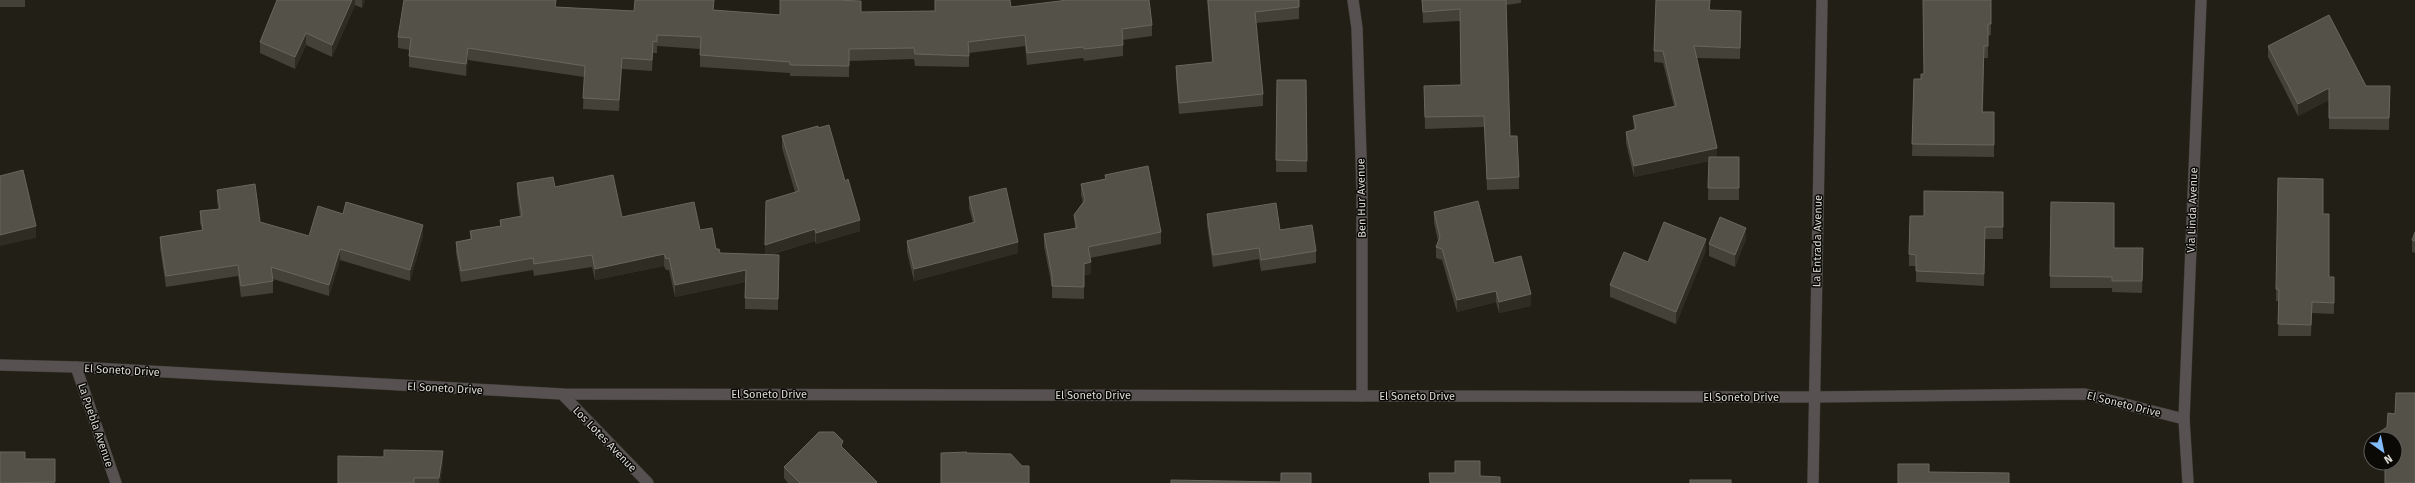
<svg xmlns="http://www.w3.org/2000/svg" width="2415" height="483" viewBox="0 0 2415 483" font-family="'Fira Sans',sans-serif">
<rect width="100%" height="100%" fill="#211f16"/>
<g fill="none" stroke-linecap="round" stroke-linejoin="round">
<g stroke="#3b3931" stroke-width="12">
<g id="minor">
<path d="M1353,0L1357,28L1362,190V396"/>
<path d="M0,365L76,367L562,394L1814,397L2085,394L2184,419"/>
<path d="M76,367L116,483"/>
<path d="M562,394L648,483"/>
<path d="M1813,483L1822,0"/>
<path d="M2188,483L2184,419L2201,0"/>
</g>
</g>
<use href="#minor" stroke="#575251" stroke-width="11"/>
</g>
<g fill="#434138">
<rect x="0" y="0" width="25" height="7"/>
<path d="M277,0H365L362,8L355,5L332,57L306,45L295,69L260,53V42Z"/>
<path d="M1207,0H1299V19L1256,23L1263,94V106L1179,114L1176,78V66L1212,62Z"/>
<path d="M1422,0H1521V3L1506,5L1510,136L1519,177V189L1487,190L1484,127L1425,129L1424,86L1461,85L1460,21L1423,23Z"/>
<path d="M1710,0V10L1741,22L1740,59L1696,58L1717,157H1739V200H1708L1709,161L1634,177L1626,143V132L1634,130L1633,116L1674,106L1663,63L1654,62V51Z"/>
<path d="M1991,0V35L1988,36V58H1984L1983,112H1994V157L1912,156L1914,79H1921L1924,74Z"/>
<path d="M556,7L634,11L714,10L780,15L861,12L935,11L1011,7L1152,25V36L1123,40V56L1084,61L1083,58L1027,65L1025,46L969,53V67L915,66L914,59L849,61V77L790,76V73L700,67V49L657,46V53H653L652,71L622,69L619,111L583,109L584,77L468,60L466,76L409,67V56L410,50L398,48V37Z"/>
<path d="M2268,46L2366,86H2390L2389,130L2329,129V100L2298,116L2268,57Z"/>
<path d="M1277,80H1306L1307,172H1276Z"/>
<path d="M818,128L860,231L816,244L815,241L770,255H779L778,310L745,309V282L675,297L669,270H666L664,266L595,280L592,267L534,276L533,270L461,282L456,253V242L470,239V231L500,226V220L520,217L517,194V183L555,187L622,217L700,230L720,253L765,255L795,192L782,148V136Z"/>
<path d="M1105,175L1161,232V244L1090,258L1091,274L1084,275V299L1052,298V287L1044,246V234L1075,228L1074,215L1083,203L1081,195V184L1105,179Z"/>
<path d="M217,190L260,222L309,236H423L410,281L340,260L329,296L273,279V293L241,297L238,276L166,287L160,248V237L202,230L200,223V211L218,209L217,201Z"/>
<path d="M2323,191V214L2329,277H2334V314L2312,313L2311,336H2278L2279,301H2276V289Z"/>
<path d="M2003,192V239H1985L1984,286L1916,282V266H1909V254L1924,216Z"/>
<path d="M969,197L1018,253L914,281L907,252V241L973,223L969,208Z"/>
<path d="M2051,202L2114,248L2143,260L2142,293L2112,292V288H2050Z"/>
<path d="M1434,212L1494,263L1531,306L1499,313L1496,302L1457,312L1442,260L1436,258V247L1438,241L1434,223Z"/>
<path d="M1207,214L1280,230L1316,251V263L1261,271L1259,259L1213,267L1207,225Z"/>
<path d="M2415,232V253L2412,252V240Z"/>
<path d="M1746,239L1735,267L1709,256V244Z"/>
<path d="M1706,250L1676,324L1610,297V285Z"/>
<path d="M843,448L877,483H788L784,478V467Z"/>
<path d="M25,459H55V483H0Z"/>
<path d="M443,462L440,483H338Z"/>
</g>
<g fill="#2f2c23">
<path d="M352,0H355V5L332,57V45Z"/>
<path d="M362,0H365L362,8Z"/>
<path d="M306,33V45L295,69V57Z"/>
<path d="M653,41V53L652,71V60Z"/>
<path d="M468,48V60L466,76V64Z"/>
<path d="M622,58V69L619,111V100Z"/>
<path d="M2329,88V100L2298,116V104Z"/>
<path d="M1717,148V159L1634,177V166Z"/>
<path d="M860,220V231L816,244V233Z"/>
<path d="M423,225V236L410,281V270Z"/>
<path d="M36,226V238L0,246V235Z"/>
<path d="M1746,228V239L1735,267V255Z"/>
<path d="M815,229V241L765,256V245Z"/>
<path d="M1706,239V250L1676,324V312Z"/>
<path d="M1018,242V253L914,281V269Z"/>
<path d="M340,249V260L329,296V285Z"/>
<path d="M664,254V266L595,280V269Z"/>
<path d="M1091,262V274L1084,275V299V264Z"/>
<path d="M746,270V282L675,297V285Z"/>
<path d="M1496,291V302L1457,312V300Z"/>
<path d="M1531,294V306L1499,313V302Z"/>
<path d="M443,451V462L440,483H439V478Z"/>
</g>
<g fill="#545149" stroke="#69665e">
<path d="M277,0H352L332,45L306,33L295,57L260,42Z"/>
<path d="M404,0H556L555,7L634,11L635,0H714L713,10L780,15V0H834L861,1V12L935,11V0H1010L1011,7L1068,0H1149L1152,25L1122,29L1123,45L1084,49L1083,47L1027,53L1025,35L968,42L969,56L915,54L914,48L849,49V66L790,65V62L700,55L701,37L657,35V42L653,41L652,60L622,58L619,100L583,98L585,66L468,48L466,64L409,56L411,38L398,37Z"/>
<path d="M1208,0H1299V7L1255,12L1263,94L1179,103L1176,66L1213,62Z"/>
<path d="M1422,0H1506L1510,136H1517L1519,177L1487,179L1484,116L1425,117L1424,86L1461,85L1460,9L1423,12Z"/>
<path d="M1656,0H1710L1709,10L1741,11L1740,48L1694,46L1717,148L1634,166L1626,132L1636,129L1633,116L1676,106L1663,51H1654Z"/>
<path d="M1923,0H1991V24H1988V46H1984L1982,112H1994V145L1912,144L1914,79H1921V74H1924Z"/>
<path d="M2329,15L2366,86H2390L2389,118H2329V88L2298,104L2268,46Z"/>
<path d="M1277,80H1306L1307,161L1276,160Z"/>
<path d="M829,125L845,181L848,179L860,220L816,233L815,229L765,245L766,201L799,191L782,136L818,126V128Z"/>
<path d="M1709,157H1739V188H1708Z"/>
<path d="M1148,166L1161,232L1088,247L1091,262L1084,264V287L1052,286V276L1044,234L1077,228L1074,215L1085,200L1081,184L1106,179L1105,175Z"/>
<path d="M23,170L36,226L0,235V176Z"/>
<path d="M613,175L622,217L694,202L700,230L712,228L716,249H719L720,253L779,255L778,299L745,298L746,270L675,285L669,258L666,259L664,254L595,269L592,255L534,264L533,258L461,271L456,242L472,239L470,231L501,226L500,220L522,216L517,183L553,177L555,187Z"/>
<path d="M2278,178L2323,179V214H2329V277H2334V303L2312,302L2311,325L2278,324L2279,290L2276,289Z"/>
<path d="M255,184L260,222L309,236L318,206L343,214L346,202L423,225L410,270L340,249L329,285L271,267L273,281L241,286L238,265L166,276L160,237L203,230L200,211L220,209L217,190Z"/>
<path d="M1006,188L1018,242L914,269L907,241L975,222L969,197Z"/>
<path d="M1924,191L2003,192V227H1985L1984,274L1916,271V255L1909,254L1910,216H1924Z"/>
<path d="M1478,201L1494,263L1521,256L1531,294L1499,302L1496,291L1457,300L1442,249L1436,247L1440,237L1434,212Z"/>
<path d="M2051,202L2114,203V248H2143L2142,281H2112V277L2050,276Z"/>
<path d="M1276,203L1280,230L1312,225L1316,251L1261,260L1259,248L1213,255L1207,214Z"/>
<path d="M1720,217L1746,228L1735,255L1709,244Z"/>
<path d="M1664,222L1706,239L1676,312L1610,285L1624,252L1648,262Z"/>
<path d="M2415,232V241L2412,240Z"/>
<path d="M2396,393H2415V483H2385V463H2395V439H2376L2372,437L2387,427L2388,413L2395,414Z"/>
<path d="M819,432H834L843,441L841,446L877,482L876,483H800L784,467Z"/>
<path d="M384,450L443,451L439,478H414V483H338V456L384,457Z"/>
<path d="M0,452H25V459H55V482L0,483Z"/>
<path d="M967,452L966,453L1011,454L1022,466H1029V483H941V453Z"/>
<path d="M1455,461H1480V476L1500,477V483H1430L1429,473H1455Z"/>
<path d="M1898,464H1929V472L2009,473V483H1898Z"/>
<path d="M1281,473H1311V483H1171V480L1281,482Z"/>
<rect x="1690" y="480" width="41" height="3"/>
</g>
<g text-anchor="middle" stroke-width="3" stroke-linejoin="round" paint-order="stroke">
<g font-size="11" fill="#dbdad4" stroke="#0a0906">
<text transform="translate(1361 198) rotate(-91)" y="4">Ben Hur Avenue</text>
<text transform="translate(2192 210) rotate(-88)" y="4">Via Linda Avenue</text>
<text transform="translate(1817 241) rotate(-89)" y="4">La Entrada Avenue</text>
<text transform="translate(122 370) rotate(3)" y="4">El Soneto Drive</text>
<text transform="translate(445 388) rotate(3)" y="4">El Soneto Drive</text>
<text x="769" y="398">El Soneto Drive</text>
<text x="1093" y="399">El Soneto Drive</text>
<text x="1417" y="400">El Soneto Drive</text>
<text x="1741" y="401">El Soneto Drive</text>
<text transform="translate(2124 404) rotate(14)" y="4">El Soneto Drive</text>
<text transform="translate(96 425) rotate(71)" y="4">La Puebla Avenue</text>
<text transform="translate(605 439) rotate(46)" y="4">Los Lotes Avenue</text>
</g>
</g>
<g transform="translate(2383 451) rotate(147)"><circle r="19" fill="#0a0906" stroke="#5e5d58"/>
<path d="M0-3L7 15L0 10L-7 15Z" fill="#83bcfa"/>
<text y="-6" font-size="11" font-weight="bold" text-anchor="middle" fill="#dbdad4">N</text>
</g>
</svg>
